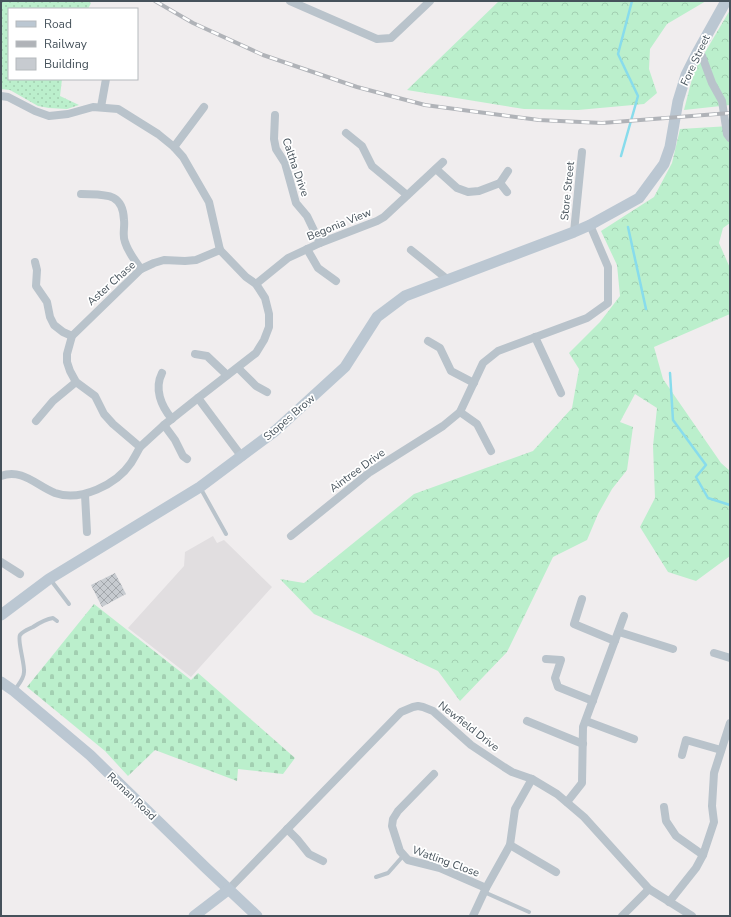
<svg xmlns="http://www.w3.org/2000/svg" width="731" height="917" viewBox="0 0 731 917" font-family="'Nunito Sans',sans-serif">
<defs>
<pattern id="grass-dots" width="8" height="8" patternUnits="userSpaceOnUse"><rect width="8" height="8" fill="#bbefcc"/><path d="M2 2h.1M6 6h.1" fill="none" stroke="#a2cfb1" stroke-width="1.8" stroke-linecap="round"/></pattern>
<pattern id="forest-crowns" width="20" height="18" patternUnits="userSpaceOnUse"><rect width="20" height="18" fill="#bbefcc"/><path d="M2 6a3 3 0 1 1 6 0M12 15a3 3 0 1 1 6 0" fill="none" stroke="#a2cfb1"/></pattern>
<pattern id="cemetery-stones" width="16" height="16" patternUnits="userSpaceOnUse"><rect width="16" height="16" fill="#bbefcc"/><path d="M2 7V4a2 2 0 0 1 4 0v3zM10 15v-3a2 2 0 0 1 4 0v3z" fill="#a2cfb1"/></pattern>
<pattern id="building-cross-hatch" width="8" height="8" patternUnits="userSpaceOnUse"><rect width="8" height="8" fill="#c7cbd0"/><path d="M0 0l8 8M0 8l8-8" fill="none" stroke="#a3a7ac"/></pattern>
</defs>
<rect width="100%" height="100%" fill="#f0edee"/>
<path fill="#e1dee0" d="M213,536L217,543L224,540L272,587L191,677L128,628L184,566L185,552Z"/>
<path fill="url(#grass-dots)" d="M1,1H87L91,3L88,9H9V79H62L60,96L79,105L67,109L49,108L38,106L10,90L1,89Z"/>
<g fill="url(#forest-crowns)">
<path d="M499,1H706L667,24L650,49L649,69L657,93L644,104L578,110L524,109L407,90Z"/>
<path d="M730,10V105L684,110L694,71Z"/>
<path d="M730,126V223L723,228L719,243L730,268V314L654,347L663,379L721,463L730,471V556L696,581L668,572L640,527L655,498L653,446L657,408L635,394L620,422L633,427L627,470L612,489L598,514L587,540L553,557L507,652L460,701L438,671L368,638L314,614L280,579L304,583L414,494L533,451L572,408L579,369L569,353L600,322L620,296L617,265L601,231L654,197L672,163L680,129Z"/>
</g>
<path fill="url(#cemetery-stones)" d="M94,604L191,680L198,673L295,758L283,774L238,769L237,781L155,750L128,776L105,751L27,687Z"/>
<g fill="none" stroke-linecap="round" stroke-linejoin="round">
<g stroke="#88dcec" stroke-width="2.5">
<path d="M621,156L638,96L618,54L632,1"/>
<path d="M628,227L646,309"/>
<path d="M670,373L673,420L706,465L696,477L708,498L730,505"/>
</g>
</g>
<path fill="url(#building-cross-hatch)" d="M115,573L126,594L102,607L91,585Z"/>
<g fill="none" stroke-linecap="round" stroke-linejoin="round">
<g stroke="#b9c3cb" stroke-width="4">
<path d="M201,489L226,534"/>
<path d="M50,579L69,604"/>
<path d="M14,691C18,685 24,679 24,672C25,664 17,640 20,635C23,631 29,629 33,627C39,623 46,619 53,618L57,621"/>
<path d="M376,877L388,873L403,856"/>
<path d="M484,892L529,912"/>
</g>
<g stroke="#b9c3cb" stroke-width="8">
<path d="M290,1L377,39L391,38L430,1"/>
<path d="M697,53L702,56L712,83L722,101L727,134L730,138"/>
<path d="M1,96L8,97L35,111L49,116L68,114L93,107L118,109L158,134L174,147L183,157L209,202L220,250"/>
<path d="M101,107L106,79"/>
<path d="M275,115L274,139L276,149L285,163L296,203L307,216L320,243"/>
<path d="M346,133L362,146L372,166L407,195"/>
<path d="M174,147L204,107"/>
<path d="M436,169L457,188L468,192L479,191L500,183L508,171"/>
<path d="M500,183L507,192"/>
<path d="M81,194C103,195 123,191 124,220C125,228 122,235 125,242C128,252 135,261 141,269"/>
<path d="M574,232L582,152"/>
<path d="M307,249L318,268L336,281"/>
<path d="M220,250L246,277L256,284L265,298L269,314V327L264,340L256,353L198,398L242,457"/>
<path d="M411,250L447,279"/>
<path d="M35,262L37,270L36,286L47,302L50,317L54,325L63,332L72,336"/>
<path d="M256,284L288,258L320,243L377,221L384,217L443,162"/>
<path d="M535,337L561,393"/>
<path d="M428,341L440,348L451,371L474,383"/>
<path d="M195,354L207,356L227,375"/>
<path d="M238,368L256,386L267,392"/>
<path d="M162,373C154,389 161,406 172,419"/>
<path d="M198,398L164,425L140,447L113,424L104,414L95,396L76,382L70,371L67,362V354L72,336L141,269L154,263L164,260L185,261L196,260L220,250"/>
<path d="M460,412L477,424L491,451"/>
<path d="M36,421L53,401L76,382"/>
<path d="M164,425L175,440L183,456L187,459"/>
<path d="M1,476C22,468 37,486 55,493C80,502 116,485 131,463C134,458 137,453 140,447"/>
<path d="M85,495L87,532"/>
<path d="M291,536L370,472L443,426L460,412L483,363L498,351L587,318L608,303V267L590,225"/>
<path d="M1,562L20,574"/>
<path d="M582,599L574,624L615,641"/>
<path d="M619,632L673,649"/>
<path d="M714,653L730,658"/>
<path d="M546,659L561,660L555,678L558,687L593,701"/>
<path d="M527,721L583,744"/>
<path d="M586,721L634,739"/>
<path d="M682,755L686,740L721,750"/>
<path d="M434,774L398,811L393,819L392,826L400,851L408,860L440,868L486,888"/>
<path d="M567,802L582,783L583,727L624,616"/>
<path d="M664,807L666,821L676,836L703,855"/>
<path d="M287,829L297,839L309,854L323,861"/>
<path d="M510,845L556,872"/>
<path d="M228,890L401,712L413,707L418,706L423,707L433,711L471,745L504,767L512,772L532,779L557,794L584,817L649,889L692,916"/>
<path d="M669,902L696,868L703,855L714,822L712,806L714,773L730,723"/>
<path d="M473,916L486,888L510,845L515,809L532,779"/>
<path d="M622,916L649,889"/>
</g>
<g stroke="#bbc7d2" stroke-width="11">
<path d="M1,615L49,579L200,487L275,431L345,367L377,317L405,296L574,232L590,225L639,198L664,164L670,147L678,101L686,75L697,53L726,1"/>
<path d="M1,682L14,691L90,755L206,868L257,916"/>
<path d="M194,916L228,890"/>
</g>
<g stroke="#b0b3b8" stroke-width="4">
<path id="rail" d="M155,1L193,23L263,55L357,87L425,105L539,120L602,123L730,113"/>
</g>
<use href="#rail" stroke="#fff" stroke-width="2.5" stroke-dasharray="8" stroke-linecap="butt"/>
</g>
<g text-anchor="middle" stroke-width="3.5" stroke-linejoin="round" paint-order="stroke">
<g font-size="11" fill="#46525b" stroke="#fff">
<text transform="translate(695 60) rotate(-65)" y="4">Fore Street</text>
<text transform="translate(296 167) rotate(71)" y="4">Caltha Drive</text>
<text transform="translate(567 191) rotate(-84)" y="4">Store Street</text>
<text transform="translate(339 224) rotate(-22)" y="4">Begonia View</text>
<text transform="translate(111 283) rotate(-42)" y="4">Aster Chase</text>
<text transform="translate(289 417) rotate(-41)" y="4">Stopes Brow</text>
<text transform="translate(357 470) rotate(-36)" y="4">Aintree Drive</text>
<text transform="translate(469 726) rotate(38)" y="4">Newfield Drive</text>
<text transform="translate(132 796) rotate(44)" y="4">Roman Road</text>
<text transform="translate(446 861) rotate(20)" y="4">Watling Close</text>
</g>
</g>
<rect width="731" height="917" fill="none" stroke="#46525b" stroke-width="4"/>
<rect x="8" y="8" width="130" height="72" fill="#ffffff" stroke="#b5babd"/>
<rect x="16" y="21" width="20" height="6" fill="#bbc7d2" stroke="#b5babd"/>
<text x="44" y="28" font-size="12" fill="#46525b">Road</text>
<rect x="16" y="41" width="20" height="6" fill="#b0b3b8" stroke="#b5babd"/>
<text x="44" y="48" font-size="12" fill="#46525b">Railway</text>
<rect x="16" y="58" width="20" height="12" fill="#c7cbd0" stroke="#b5babd"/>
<text x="44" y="68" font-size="12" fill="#46525b">Building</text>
</svg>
